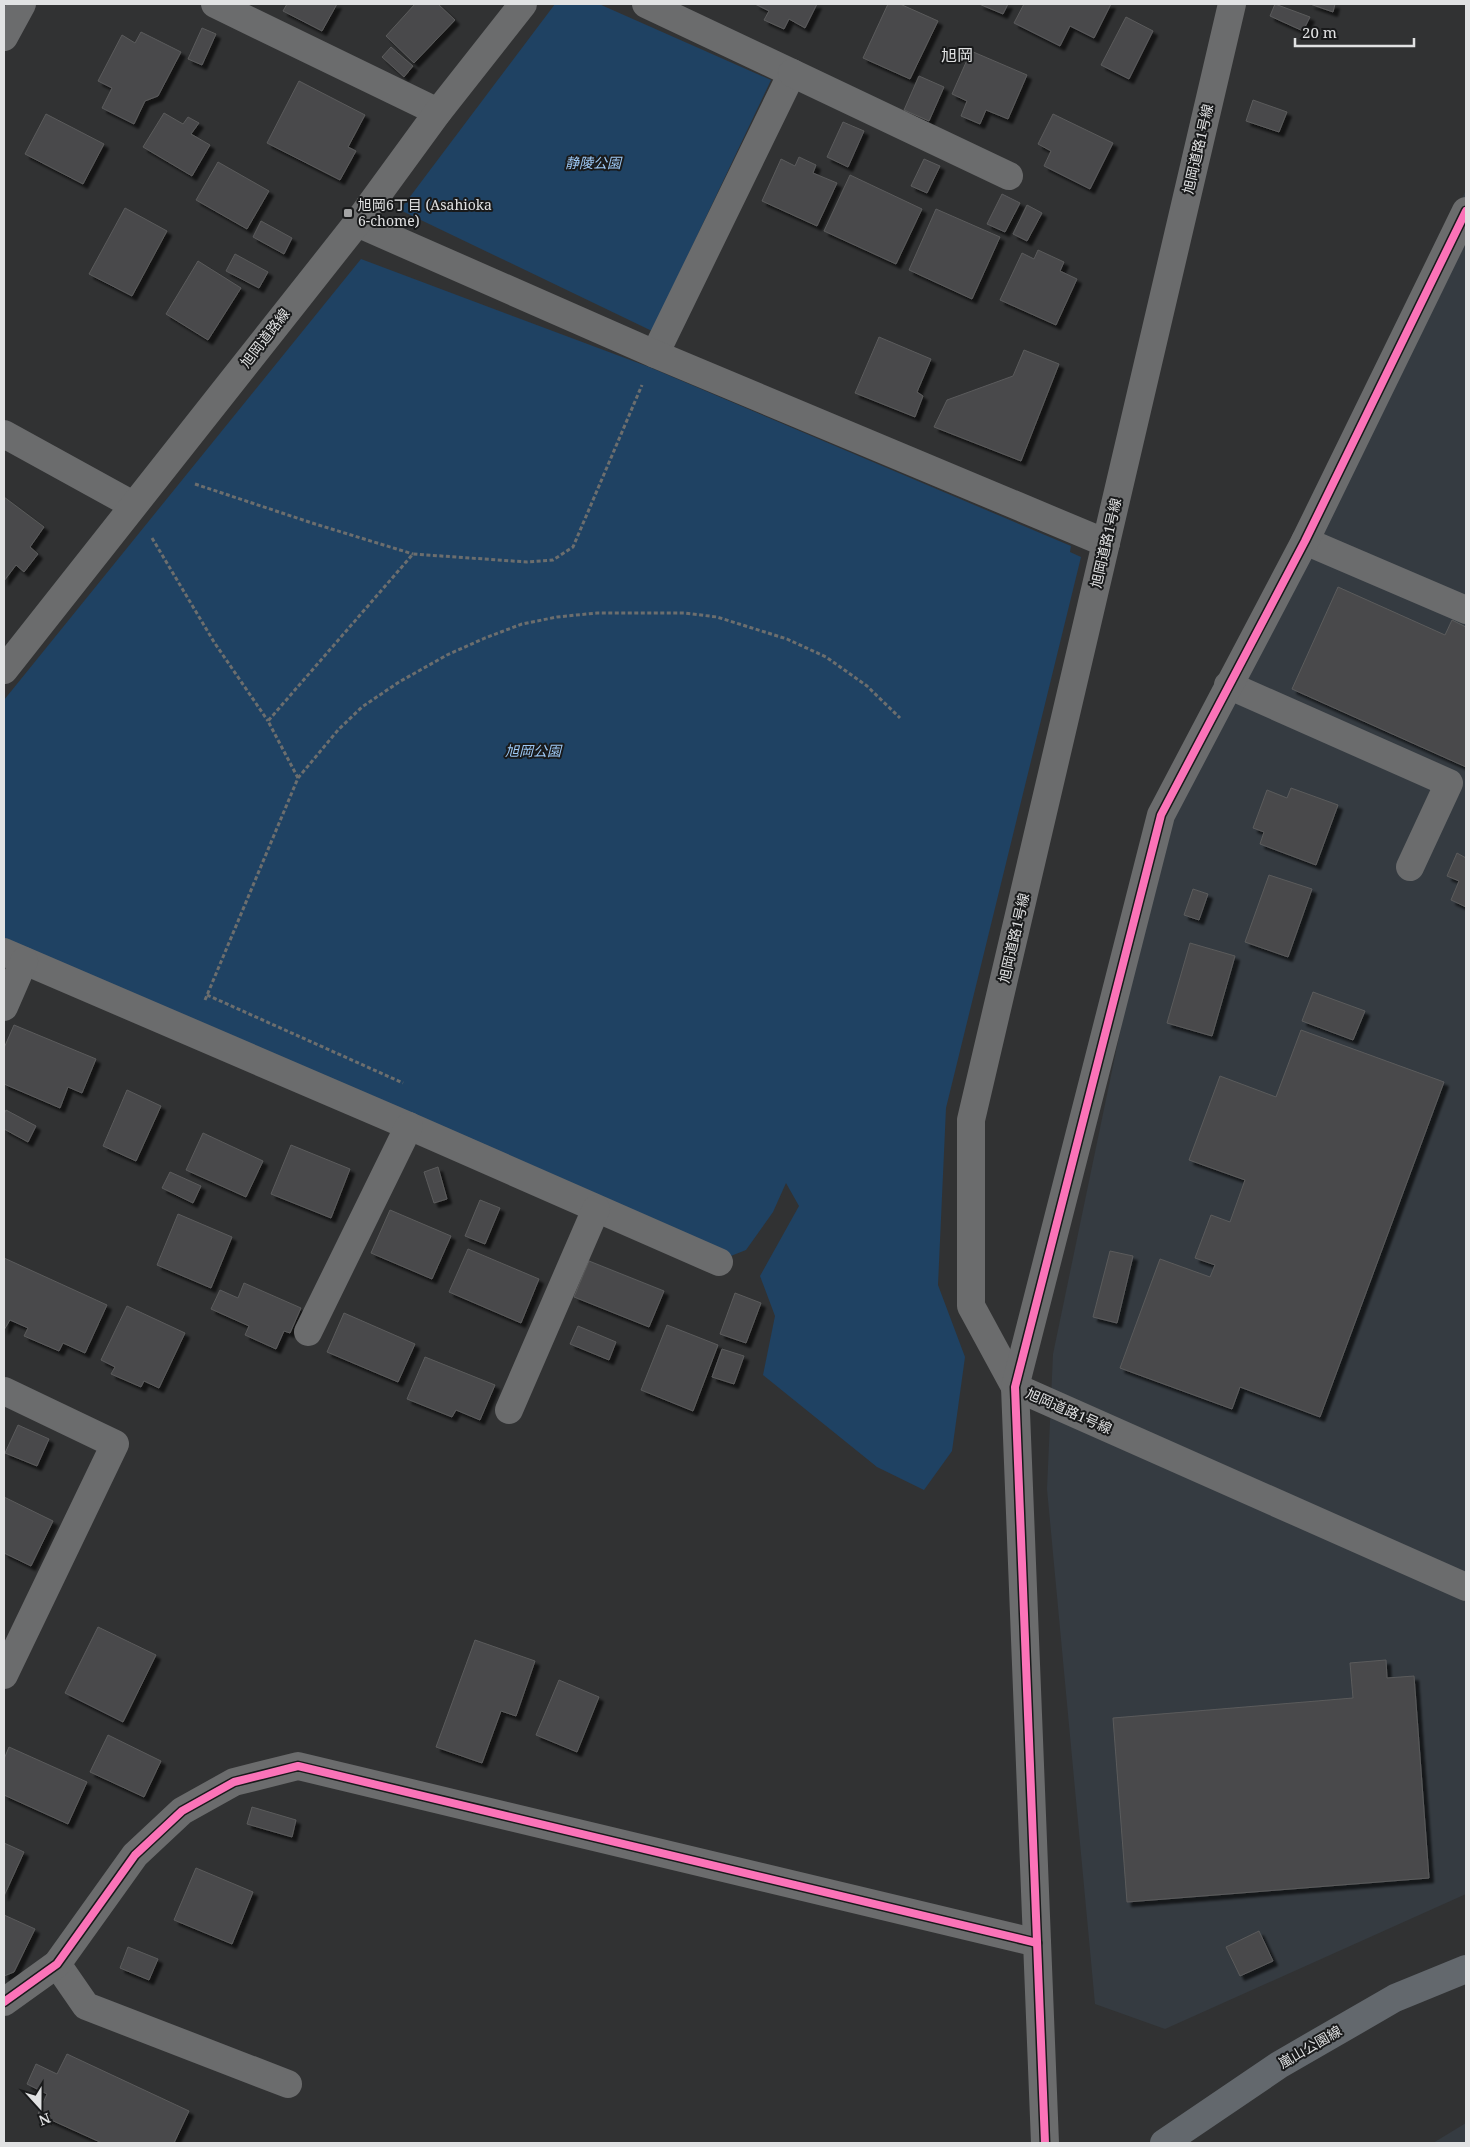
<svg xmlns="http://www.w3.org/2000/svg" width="1470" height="2147" viewBox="0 0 1470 2147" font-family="'Noto Serif','Noto Sans JP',serif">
<defs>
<filter id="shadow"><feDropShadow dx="4.5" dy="4.5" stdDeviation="1" flood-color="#0009"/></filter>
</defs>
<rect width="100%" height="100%" fill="#313233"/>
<g fill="#353b41">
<path d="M1466,190V1894L1165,2029L1095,2004L1047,1489L1053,1354L1165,816Z"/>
<path d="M1466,2123V2143H1433Z"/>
</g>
<g fill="#1f4263">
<path d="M555,4H599L771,80L652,331L400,210Z"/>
<path d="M361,259L649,367L1071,546L1070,552L1081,557L946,1108L938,1285L965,1357L952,1451L924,1490L877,1467L763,1375L775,1316L760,1276L799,1206L786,1183L773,1212L746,1250L708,1265L4,954V700Z"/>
</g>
<g fill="#494a4b" stroke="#5b5b5c" filter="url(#shadow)">
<path d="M287,4H337L322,31L283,11Z"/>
<path d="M415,4H438L455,20L414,63L386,36Z"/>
<path d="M755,4H817L805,28L789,19L784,29L764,20L769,11Z"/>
<path d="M888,4H900L938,21L910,79L863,58Z"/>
<path d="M979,4H1008L1003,14Z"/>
<path d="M1024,4H1111L1094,38L1070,26L1060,46L1014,23Z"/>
<path d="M1275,4L1310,17L1303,31L1270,16Z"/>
<path d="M1310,4H1335L1333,12Z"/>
<path d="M1126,17L1153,31L1129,79L1101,65Z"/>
<path d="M202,28L216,34L202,65L188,59Z"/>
<path d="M141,32L181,52L158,96L145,101L134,124L102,108L112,88L98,81L122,35L135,43Z"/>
<path d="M391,47L413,66L404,77L382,57Z"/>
<path d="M971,51L1027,75L1008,119L986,110L980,124L961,116L967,101L952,94Z"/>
<path d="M919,76L944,87L929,121L904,110Z"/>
<path d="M299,81L365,115L348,147L356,151L340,180L267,143Z"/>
<path d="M1253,100L1287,112L1279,132L1246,121Z"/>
<path d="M164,113L183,124L188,117L199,123L191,134L210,145L192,176L143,147Z"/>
<path d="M46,114L104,144L83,184L25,154Z"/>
<path d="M1053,114L1113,143L1090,189L1044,166L1051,151L1038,144Z"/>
<path d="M843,122L864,131L848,167L827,157Z"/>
<path d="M799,157L816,165L813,173L837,183L817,226L762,201L781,159L795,166Z"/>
<path d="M924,159L940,166L927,193L911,186Z"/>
<path d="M218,162L269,191L247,229L196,200Z"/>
<path d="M850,175L922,209L896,264L824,231Z"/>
<path d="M1002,194L1020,203L1005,232L987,224Z"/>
<path d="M1027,205L1042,213L1027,241L1013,234Z"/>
<path d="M125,208L167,231L132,296L89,274Z"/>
<path d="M936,209L1000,237L972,299L909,270Z"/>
<path d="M261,221L292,238L284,254L253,237Z"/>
<path d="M1038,250L1064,262L1060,271L1077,279L1056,325L1000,300L1022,253L1034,259Z"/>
<path d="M235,254L268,272L259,288L226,271Z"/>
<path d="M198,261L241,288L208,340L166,314Z"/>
<path d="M879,337L931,359L917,392L923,396L915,417L855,393Z"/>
<path d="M1024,350L1059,364L1021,461L934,427L947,400L1013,376Z"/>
<path d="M4,497L44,527L30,547L38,554L24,572L16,565L4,581Z"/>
<path d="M1338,587L1445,635L1452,620L1466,627V767L1292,689Z"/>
<path d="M1291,788L1338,805L1316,865L1260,844L1264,832L1253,828L1267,790L1287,798Z"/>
<path d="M1457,853L1466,858V907L1451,900L1459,881L1447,876Z"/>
<path d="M1269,875L1312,889L1288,957L1245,942Z"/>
<path d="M1193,889L1208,894L1199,920L1184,915Z"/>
<path d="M1190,943L1235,956L1212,1036L1167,1023Z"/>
<path d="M1313,992L1365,1011L1353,1040L1302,1021Z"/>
<path d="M14,1025L96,1059L82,1093L68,1087L60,1108L4,1084V1048Z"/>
<path d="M1301,1030L1444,1082L1320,1417L1240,1387L1232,1409L1120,1368L1160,1259L1210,1277L1215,1265L1195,1258L1211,1215L1230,1222L1245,1180L1189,1160L1220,1076L1276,1097Z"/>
<path d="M127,1090L161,1106L136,1161L103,1146Z"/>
<path d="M6,1110L36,1126L28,1142L4,1129V1114Z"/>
<path d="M203,1133L263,1161L246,1197L186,1170Z"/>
<path d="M291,1145L350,1169L331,1218L271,1194Z"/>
<path d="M438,1167L447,1199L434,1203L424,1172Z"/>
<path d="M170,1172L201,1186L193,1203L162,1188Z"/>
<path d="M480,1200L500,1208L485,1244L465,1236Z"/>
<path d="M390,1210L451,1236L432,1279L371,1253Z"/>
<path d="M178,1214L232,1237L211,1288L157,1265Z"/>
<path d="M468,1249L539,1279L521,1323L449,1292Z"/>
<path d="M1110,1251L1133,1256L1117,1323L1093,1317Z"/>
<path d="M4,1258L107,1305L85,1353L63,1343L59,1351L24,1336L28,1328L10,1320L4,1330Z"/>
<path d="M589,1261L664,1291L649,1327L574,1297Z"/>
<path d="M244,1283L301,1308L290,1333L284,1331L276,1349L245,1335L249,1326L211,1309L220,1290L238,1298Z"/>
<path d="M735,1293L761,1303L746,1343L720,1334Z"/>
<path d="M127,1306L185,1333L159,1388L144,1381L141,1387L111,1374L115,1367L101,1360Z"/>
<path d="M344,1313L415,1344L398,1382L327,1352Z"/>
<path d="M667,1325L718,1345L693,1411L641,1390Z"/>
<path d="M578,1326L616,1342L609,1360L570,1344Z"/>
<path d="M722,1349L744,1356L734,1384L712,1377Z"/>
<path d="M425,1357L495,1385L480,1420L456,1410L452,1417L407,1399Z"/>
<path d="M18,1425L49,1439L37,1466L5,1453Z"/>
<path d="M4,1497L53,1521L31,1566L4,1553Z"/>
<path d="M98,1627L156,1655L123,1722L65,1693Z"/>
<path d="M475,1640L535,1661L516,1716L501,1711L482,1763L436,1747Z"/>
<path d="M1386,1660L1387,1678L1414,1676L1429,1878L1127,1902L1113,1718L1353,1698L1350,1663Z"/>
<path d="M559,1680L599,1697L577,1752L536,1735Z"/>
<path d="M108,1735L161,1761L144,1797L90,1772Z"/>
<path d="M9,1747L87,1782L68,1824L4,1795V1759Z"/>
<path d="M252,1807L296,1820L292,1837L247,1824Z"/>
<path d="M4,1843L24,1852L4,1896Z"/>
<path d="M196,1868L253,1892L232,1944L174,1920Z"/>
<path d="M4,1915L35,1929L14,1972L4,1976Z"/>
<path d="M1259,1931L1273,1961L1240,1976L1226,1947Z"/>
<path d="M128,1947L158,1959L149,1980L120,1968Z"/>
<path d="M67,2054L189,2111L174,2143H102L38,2114L47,2094L27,2084L36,2064L57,2074Z"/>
</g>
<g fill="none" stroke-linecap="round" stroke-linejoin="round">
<g stroke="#6c6e6e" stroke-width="3" stroke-dasharray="4 2.5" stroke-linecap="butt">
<path d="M195,484L312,523L413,554"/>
<path d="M152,538L214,642L268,721"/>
<path d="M298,778L268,721L413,554L527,562L553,560L573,547L642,385"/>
<path d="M207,995L403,1083"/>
<path d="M205,1000L298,778L338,730L362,707L399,682L447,655L485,638L522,624L557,617L597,613H684L717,617L787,639L826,657L867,686L900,718"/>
</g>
<g stroke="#6b6c6d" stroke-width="28">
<path d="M215,4L438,112"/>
<path d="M646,4L792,73L655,354"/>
<path d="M1232,4L971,1120V1306L1015,1387L1466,1587"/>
<path d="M4,37L22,4"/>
<path d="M792,73L1009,176"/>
<path d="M357,223L655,354L1106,543"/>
<path d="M4,434L133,505"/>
<path d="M1305,541L1466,610"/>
<path d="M4,670L357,223L438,112L523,4"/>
<path d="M1228,685L1449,783L1410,867"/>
<path d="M4,952L409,1126L719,1262"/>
<path d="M4,1007L24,961"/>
<path d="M308,1332L409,1126"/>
<path d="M4,1391L115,1444L4,1675"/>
<path d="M509,1410L596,1209"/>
<path d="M57,1964L86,2006L288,2084"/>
<path d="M4,2002L57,1964L135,1855L182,1811L234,1782L298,1766L1037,1943"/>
<path d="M1045,2143L1015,1387L1161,815L1305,541L1466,211"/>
</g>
<path stroke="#63686d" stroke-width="28" d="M1164,2143L1279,2065L1395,1998L1466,1969"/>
<g stroke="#191a1b" stroke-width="11">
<g id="cycleway">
<path d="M4,2002L57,1964L135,1855L182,1811L234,1782L298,1766L1037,1943"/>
<path d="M1045,2143L1015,1387L1161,815L1305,541L1466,211"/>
</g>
</g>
<use href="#cycleway" stroke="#fb73b8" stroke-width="8"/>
</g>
<rect fill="#a3a4a5" stroke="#191a1b" stroke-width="2" x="343" y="208" width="10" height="10" rx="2.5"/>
<g text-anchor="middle" stroke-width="4" stroke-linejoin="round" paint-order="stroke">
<g font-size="14" fill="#e1e2e3" stroke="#191a1b">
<text transform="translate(1198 149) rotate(-77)" y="5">旭岡道路1号線</text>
<text transform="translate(265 338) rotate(-52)" y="5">旭岡道路線</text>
<text transform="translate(1106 543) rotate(-77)" y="5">旭岡道路1号線</text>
<text transform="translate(1014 938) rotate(-77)" y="5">旭岡道路1号線</text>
<text transform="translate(1069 1411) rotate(24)" y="5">旭岡道路1号線</text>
<text transform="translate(1310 2047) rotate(-30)" y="5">嵐山公園線</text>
</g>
<g font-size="14" font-style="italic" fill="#9dc8f4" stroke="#191a1b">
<text x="593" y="168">静陵公園</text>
<text x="533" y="756">旭岡公園</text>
</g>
<g font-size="14" fill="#e1e2e3" stroke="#191a1b" text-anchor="start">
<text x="358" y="210">旭岡6丁目 (Asahioka<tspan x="358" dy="16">6-chome)</tspan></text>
</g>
<g font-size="16" fill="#e1e2e3" stroke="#191a1b">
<text x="957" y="61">旭岡</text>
</g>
</g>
<rect width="1470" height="2147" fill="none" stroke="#e1e2e3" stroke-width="10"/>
<g transform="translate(40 2107) rotate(159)" stroke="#191a1b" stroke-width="4" paint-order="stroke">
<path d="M0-4L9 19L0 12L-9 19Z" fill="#e1e2e3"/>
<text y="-8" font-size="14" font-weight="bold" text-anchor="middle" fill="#e1e2e3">N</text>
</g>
<path d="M1295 38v8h119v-8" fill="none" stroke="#e1e2e3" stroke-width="2.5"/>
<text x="1302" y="38" font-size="15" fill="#e1e2e3" stroke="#191a1b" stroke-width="4" paint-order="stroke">20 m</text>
</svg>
